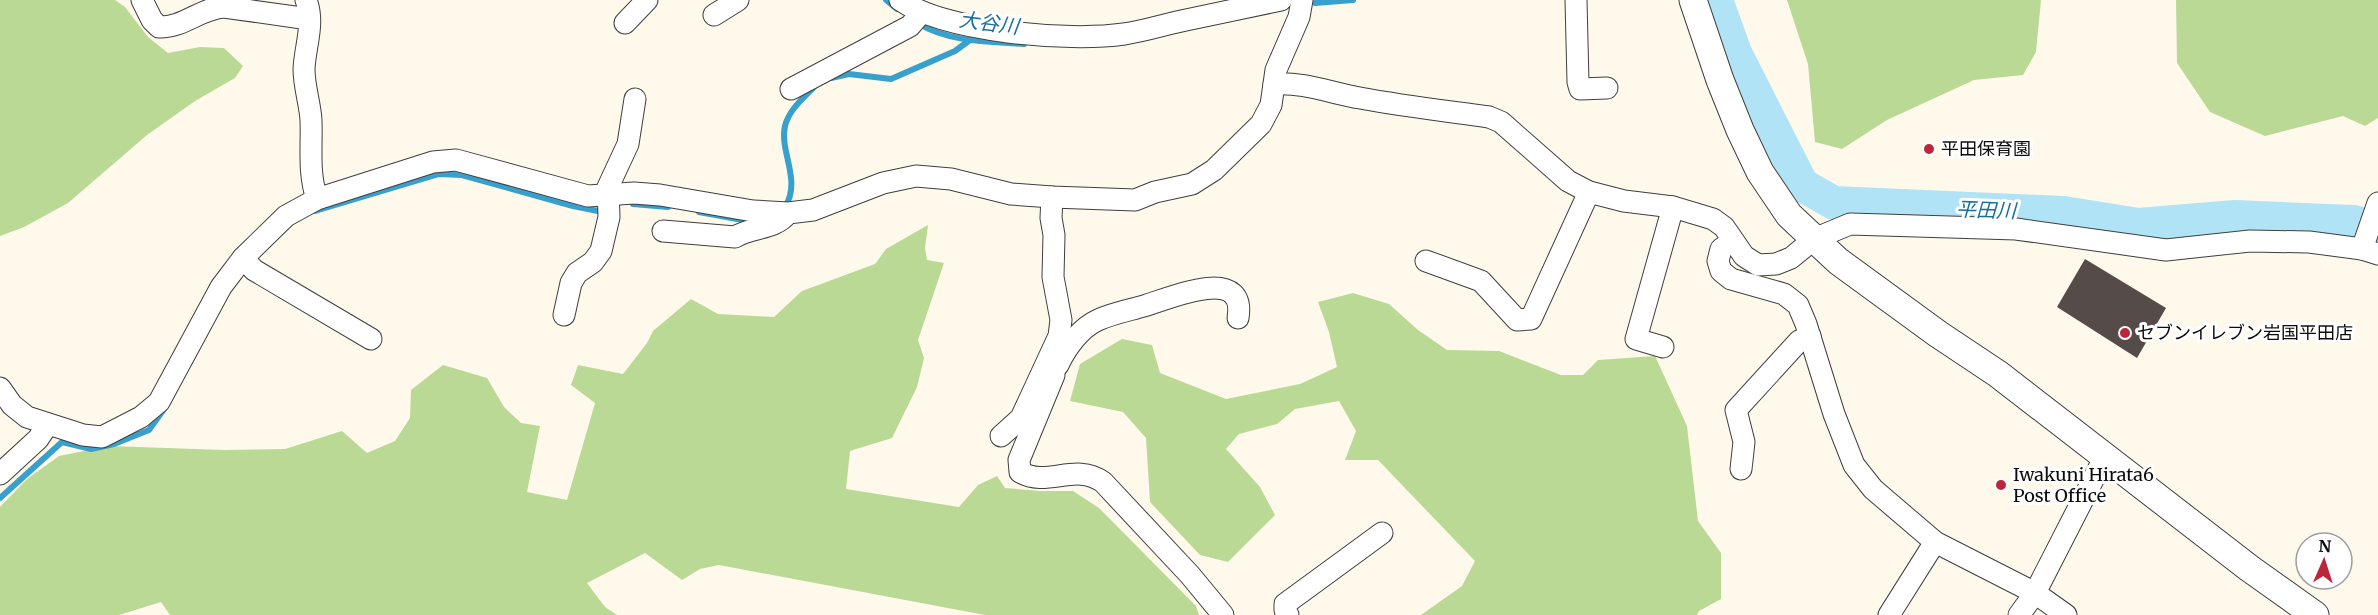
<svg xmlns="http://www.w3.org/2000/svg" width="2378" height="615" viewBox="0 0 2378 615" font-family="Merriweather,'Noto Sans JP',serif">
<rect width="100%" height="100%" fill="#fff9ec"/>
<g fill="#bad995">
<path d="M0,0H115L125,7L148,37L168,53L200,47L224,48L243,66L235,78L195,101L147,135L68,203L24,227L0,236Z"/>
<path d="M1787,0H2041L2036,52L2023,75L1974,80L1887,120L1842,149L1815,142L1808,64Z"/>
<path d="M2176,0H2378V118L2365,126L2343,116L2265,136L2210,112L2177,63Z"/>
<path d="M928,225L925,248L927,260L944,263L918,340L924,358L917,387L892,438L850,451L846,489L959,507L978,485L997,476L1005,488L1041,491H1073L1099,508L1196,606L1199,615H985L719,565L700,569L682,580L645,553L587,583L605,607L617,615H170L161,602L119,615H0V507L27,479L59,456L109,446L224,450L285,449L342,431L367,453L395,441L410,418L411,390L443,365L487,378L504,407L521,423L540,426L527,492L567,500L595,403L571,385L578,365L623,374L647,343L653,331L691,299L718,314L774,317L802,291L875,264L886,249Z"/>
<path d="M1353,293L1389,304L1418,330L1447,350L1499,351L1561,375H1583L1598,360L1655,356L1687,426L1698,521L1721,553V599L1699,611L1697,615H1421L1462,586L1475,561L1378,460H1345L1356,431L1339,401L1295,409L1277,424L1239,434L1226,449L1260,487L1275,515L1228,562L1200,555L1150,502L1146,438L1123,412L1070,401L1080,364L1122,339L1152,345L1160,373L1226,399L1300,384L1337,367L1329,332L1318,302Z"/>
</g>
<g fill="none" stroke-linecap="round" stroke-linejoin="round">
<g stroke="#38a0cd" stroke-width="6">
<path d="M886,0L897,9"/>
<path d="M1315,3L1353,0"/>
<path d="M918,23C947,42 991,42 1024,44"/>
<path d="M831,78L849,74L891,79L955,51L970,40"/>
<path d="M633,204L668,207"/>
<path d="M785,207C802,180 779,151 785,126C789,109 805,97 816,85"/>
<path d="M315,211L439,174L462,175L573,206L598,211"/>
<path d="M699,212L743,220"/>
<path d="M0,498L62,442L91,449L114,444L149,430L164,409"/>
</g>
<path stroke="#b1e3f6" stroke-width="34" d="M1716,0L1735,53L1802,185L1834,203L2064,213L2138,225L2235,217L2354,222L2378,229"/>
</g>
<path fill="#554c49" d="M2085,259L2166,308L2137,358L2057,307Z"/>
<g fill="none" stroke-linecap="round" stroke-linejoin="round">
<g stroke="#3f3f3f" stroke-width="23">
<g id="minor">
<path d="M142,0L152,20L159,27C183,28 201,8 224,7L309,19"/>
<path d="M306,0C315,23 305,46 304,69C304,87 310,103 311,120C312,148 308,172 317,199"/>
<path d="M900,0C945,32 1069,42 1124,34C1145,31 1166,24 1186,20C1218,13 1249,7 1281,0"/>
<path d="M1576,0L1578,82L1580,89L1607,88"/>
<path d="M714,15L738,0"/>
<path d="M625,23L647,0"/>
<path d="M1274,84C1304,82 1331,93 1360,98C1403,106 1446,111 1489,117L1501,122L1568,181L1589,192L1624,201L1673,207L1713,219L1724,227L1744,256L1758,265L1776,264L1791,258L1814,239L1850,224L2016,229L2166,250L2250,241L2309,242L2362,249L2378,254"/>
<path d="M791,89L910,26L922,12"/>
<path d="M663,231L735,237C751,227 776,229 787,214"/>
<path d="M1733,241L1721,249L1718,261L1721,271L1731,279L1784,294L1798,305L1806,324L1834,414L1854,465L1873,489L1935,542L2035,593L2019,615"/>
<path d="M2362,249L2378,203"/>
<path d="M243,258L254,270L371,339"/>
<path d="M1426,261L1481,281L1517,320L1531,319L1589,192"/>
<path d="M564,315L571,283L577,273L593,262L601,251L609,217L608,187L628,144L635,99"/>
<path d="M1663,347L1636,339L1673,207"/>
<path d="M1058,365C1066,348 1080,328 1098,320C1113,313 1131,310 1147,305C1172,297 1247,265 1238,318"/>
<path d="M1054,375L1019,460L1020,472C1047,488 1075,462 1103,482L1190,575L1223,615"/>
<path d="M0,388L12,405L27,417L83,435L102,437L141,417L159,402L221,287L243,258L286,216L317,199L433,162L456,160L588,196L634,193L660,195L753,211L788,213L813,210L883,183L916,176L951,179L1011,194L1052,197L1135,200L1155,192L1192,184L1214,170L1261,124L1271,105L1276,70L1299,17L1302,0"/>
<path d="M1001,436L1021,418L1059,336L1061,320L1053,277L1054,235L1051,218L1052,197"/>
<path d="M1741,469L1744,442L1736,410L1799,341L1810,336"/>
<path d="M0,474L38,439L48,424"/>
<path d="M1288,615L1285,610V604L1382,533"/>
<path d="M1889,615L1935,542"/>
<path d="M2066,615L2035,593L2099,468L2107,460"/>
</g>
</g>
<g stroke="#3f3f3f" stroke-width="29">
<path id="tertiary" d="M1693,0L1720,80L1740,130L1760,172L1789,215L1838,261L1938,334L1998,374L2249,568L2315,615"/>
</g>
<use href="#minor" stroke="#fff" stroke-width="21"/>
<use href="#tertiary" stroke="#fff" stroke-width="27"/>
</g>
<g fill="#bc253a" stroke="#fff" stroke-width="2">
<circle cx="1929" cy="149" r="6"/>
<circle cx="2125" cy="333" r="6"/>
<circle cx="2001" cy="485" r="6"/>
</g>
<g text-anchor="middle" stroke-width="6" stroke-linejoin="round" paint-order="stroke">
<g font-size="18" fill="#0c0c0c" stroke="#fff" text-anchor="start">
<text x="1941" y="155">平田保育園</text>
<text x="2137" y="339">セブンイレブン岩国平田店</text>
<text x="2013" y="481">Iwakuni Hirata6<tspan x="2013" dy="21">Post Office</tspan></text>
</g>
<g font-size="20" font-style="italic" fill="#166f9e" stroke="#fff">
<text transform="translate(989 23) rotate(7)" y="7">大谷川</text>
<text transform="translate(1986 210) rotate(2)" y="7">平田川</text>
</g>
</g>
<g transform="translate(2324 561) rotate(3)"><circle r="28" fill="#ffffff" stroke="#9e9e9e" stroke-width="1.5"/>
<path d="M0-4.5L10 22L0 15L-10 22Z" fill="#bc253a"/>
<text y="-9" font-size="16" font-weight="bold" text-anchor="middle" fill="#0c0c0c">N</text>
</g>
</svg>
